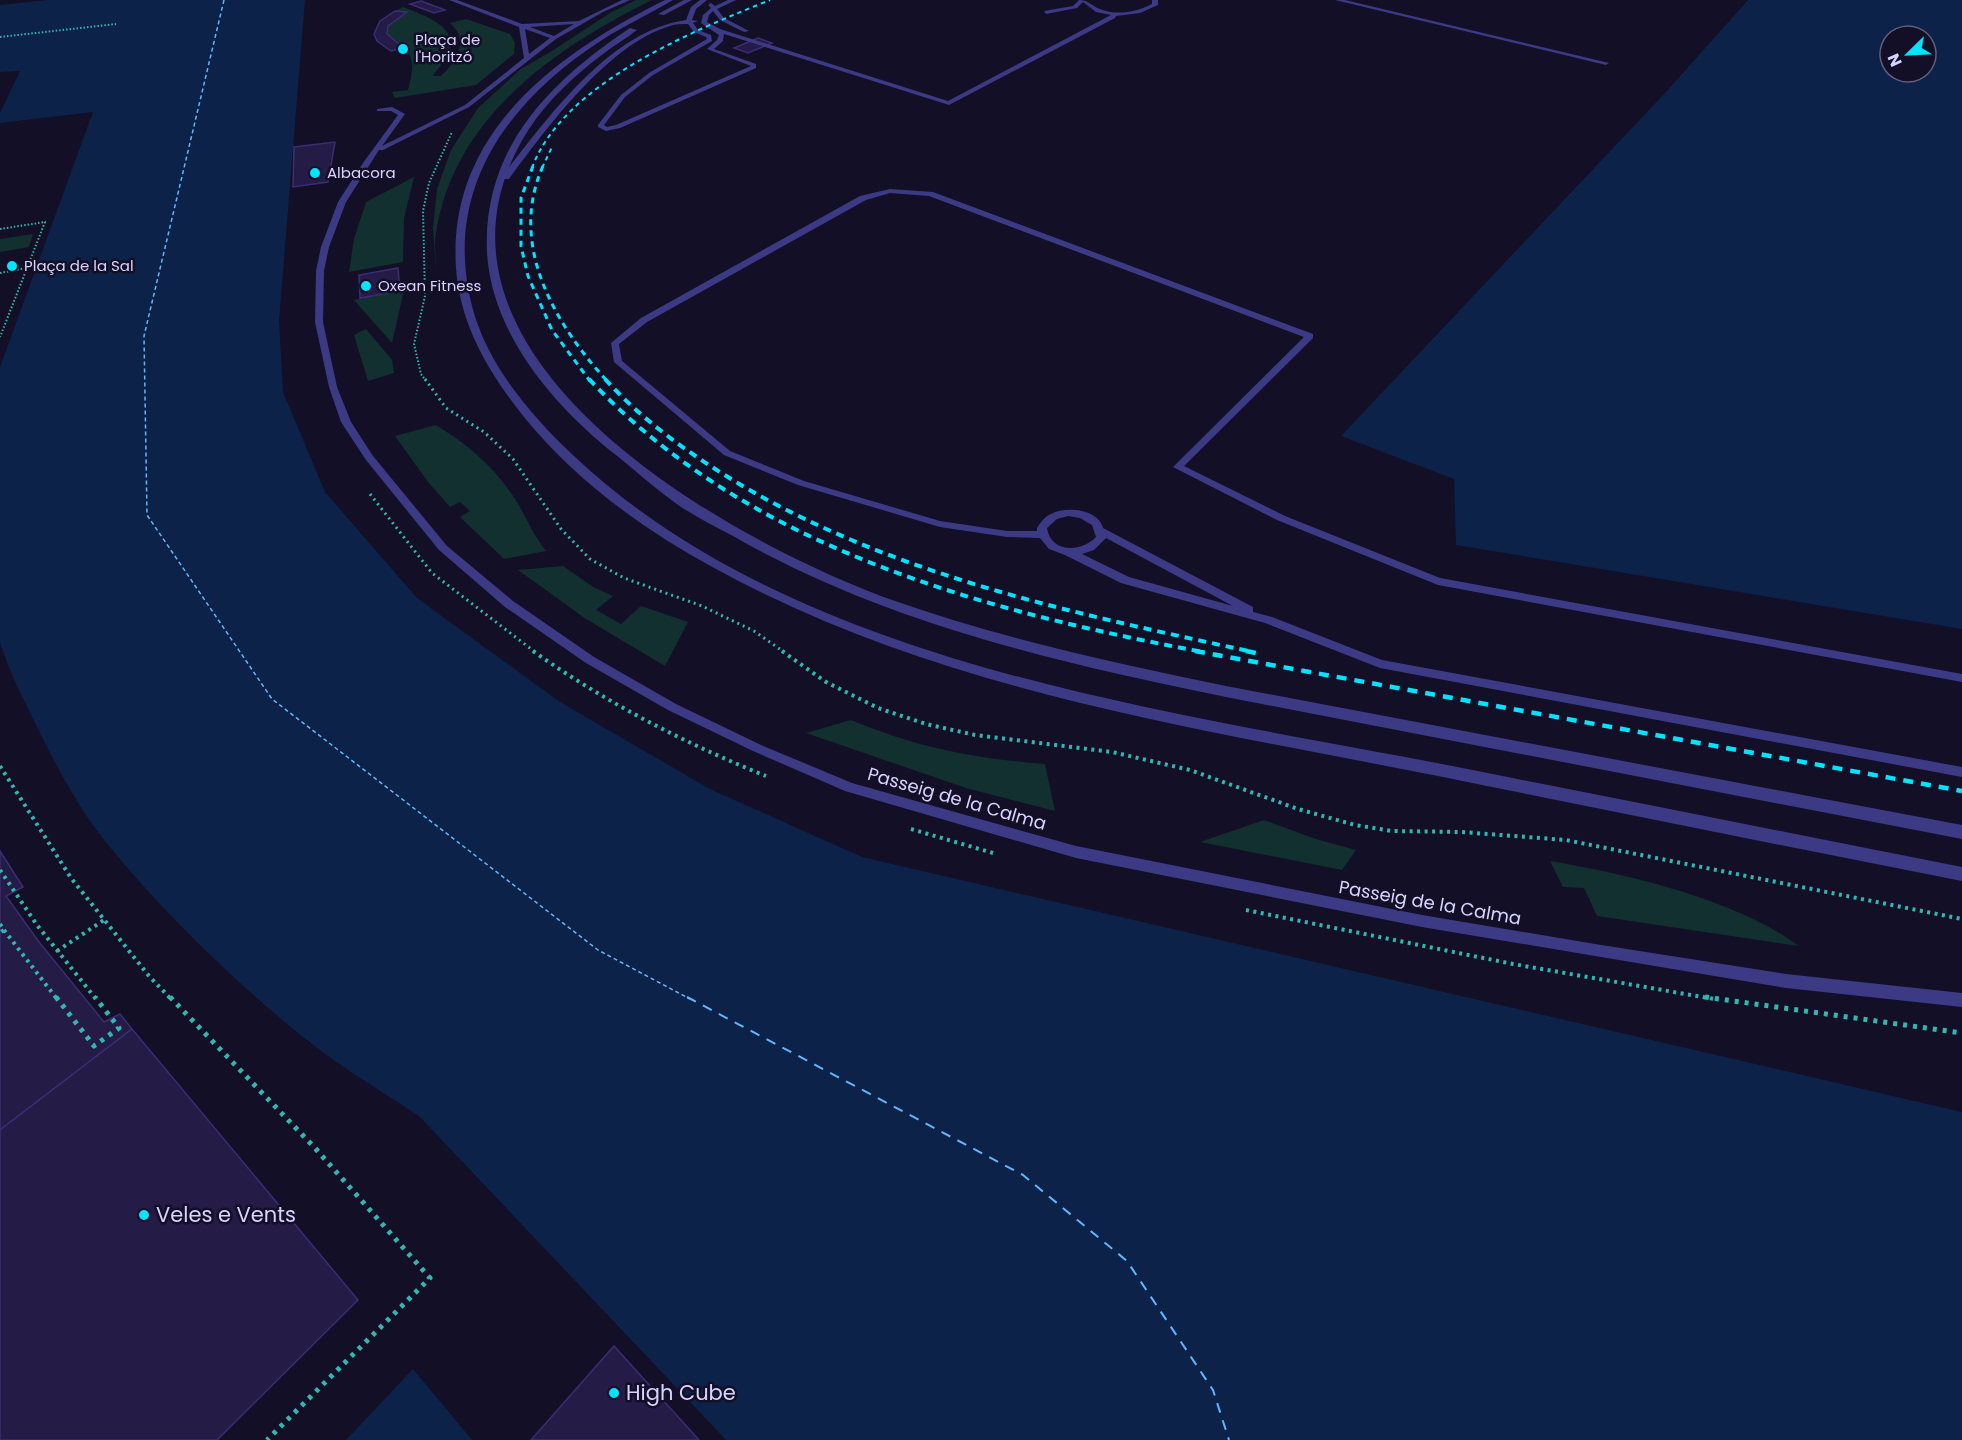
<svg xmlns="http://www.w3.org/2000/svg" width="1962" height="1440" viewBox="0 0 1962 1440" font-family="Poppins,sans-serif">
<rect width="100%" height="100%" fill="#130f26"/>
<g fill="#12302f">
<path d="M636,0H652C555,48 454,117 436,233C434,245 436,258 436,270L433,228L437,189L451,150L478,108L521,69L555,49L610,13Z"/>
<path d="M403,7C442,22 470,34 433,75L434,76H441C457,61 470,41 450,23L466,19L510,34L515,43L514,54L476,85L395,98L392,92L408,90C412,73 417,59 402,46C397,41 391,39 387,34L388,26L406,12L395,11Z"/>
<path d="M414,177L404,218L403,262L349,272L354,239L366,202Z"/>
<path d="M33,234L29,247L0,252V239Z"/>
<path d="M404,290L392,343L354,300Z"/>
<path d="M366,329L392,360L394,373L368,381L354,335Z"/>
<path d="M436,425C468,445 494,466 515,499C526,516 533,535 546,551L504,559L460,517L470,511L460,502L450,507L428,482L395,436Z"/>
<path d="M563,566L593,587L613,596L596,610L621,624L641,606L688,622L665,666L586,619L518,570Z"/>
<path d="M851,720C919,748 972,758 1045,764L1055,811L966,788L806,733Z"/>
<path d="M1264,820L1316,839L1356,850L1342,870L1200,842Z"/>
<path d="M1550,861C1627,874 1735,899 1799,946L1597,916L1584,888L1563,887Z"/>
</g>
<g fill="#0c2248" fill-rule="evenodd">
<path d="M47,0H305L279,321L283,392L325,492L417,598L560,702L710,789L862,857L1962,1112V1440H726L419,1116C376,1088 331,1061 292,1028C228,975 161,910 109,846C81,813 55,764 36,725C23,698 9,672 0,642V367L93,112L0,123V113L20,71L0,72V5Z"/>
<path d="M1748,0H1962V629L1456,545L1454,479L1341,436L1665,93ZM1890,36H1926V72H1890Z"/>
<path d="M413,1369L472,1440H346Z"/>
</g>
<g fill="none" stroke-linecap="round" stroke-linejoin="round">
<path stroke="#62b6ff" stroke-width="1.5" stroke-dasharray="4 3" stroke-linecap="butt" d="M224,0L144,336L147,515L272,699L598,950L690,999"/>
<path stroke="#62b6ff" stroke-width="2" stroke-dasharray="10 8" stroke-linecap="butt" d="M687,997L1023,1175L1127,1261L1213,1390L1229,1440"/>
</g>
<g fill="#241b47" stroke="#3b2d73" stroke-width="1.5">
<path d="M421,1L445,10L434,13L410,4Z"/>
<path d="M395,11L407,12L388,26L387,34L404,48L391,51L377,41L374,34L380,21Z"/>
<path d="M758,38L772,43L748,53L734,48Z"/>
<path d="M335,142L328,182L293,187L294,147Z"/>
<path d="M398,268L400,291L360,298L359,275Z"/>
<path d="M0,851L23,887L6,896L39,942L104,1022L120,1014L132,1029L0,1130Z"/>
<path d="M132,1029L358,1300L217,1440H0V1130Z"/>
<path d="M614,1346L699,1440H531Z"/>
</g>
<g fill="none" stroke-linecap="round" stroke-linejoin="round">
<g stroke="#2fb8b0" stroke-width="2" stroke-dasharray="1.5 2" stroke-linecap="butt">
<path d="M0,37L116,24"/>
<path d="M0,229L45,222L0,337"/>
<path d="M0,273L26,268"/>
<path d="M426,381L421,374L414,344L425,296L423,211L429,183L452,132"/>
</g>
<g stroke="#2fb8b0" stroke-width="3" stroke-dasharray="2 4" stroke-linecap="butt">
<path d="M425,379L446,408L484,432L513,459L561,529L590,559L624,578L702,606L754,631L784,652"/>
<path d="M370,494L432,573L535,652"/>
</g>
<g stroke="#2fb8b0" stroke-width="4" stroke-dasharray="3 4.5" stroke-linecap="butt">
<path d="M533,651C605,702 684,743 766,776"/>
<path d="M782,651L826,682L878,708L926,724L975,735L1112,752L1190,770L1298,809L1355,825L1392,831L1462,832L1566,840L1962,919"/>
<path d="M0,766L71,878L149,976L171,999"/>
<path d="M911,829L993,853"/>
<path d="M0,870L37,925L96,999"/>
<path d="M1246,910L1513,964L1714,999"/>
<path d="M0,924L4,930L0,933"/>
<path d="M4,930L57,999"/>
<path d="M57,951L104,920"/>
</g>
<g stroke="#2fb8b0" stroke-width="5" stroke-dasharray="4 6" stroke-linecap="butt">
<path d="M56,997L94,1046L119,1028L95,997"/>
<path d="M170,997L315,1148L430,1278L267,1440"/>
<path d="M1705,997L1962,1033"/>
</g>
<g fill="#3d3a85" fill-rule="evenodd">
<path d="M449,0H457L522,24L579,21L622,0H630L603,12L556,39L469,107L383,150H379L346,202L329,247L324,271L323,322L337,387L351,422L373,456L447,546L513,601L594,657L676,704L761,745L852,783L1076,846L1422,915L1595,944L1786,974L1962,993V1007L1786,988L1595,956L1422,927L1076,858L845,791L753,751L668,710L586,663L505,607L439,550L366,460L341,422L329,387L315,322L316,271L321,247L338,202L363,163L398,115L391,111H377V109L392,107L405,114L382,146L465,105L524,58L519,27ZM574,24L554,36L530,27ZM525,29L550,38L529,54Z"/>
<path d="M700,0H707L696,9L692,20L698,21L693,23L698,30L711,35L712,41L653,75L625,97L604,125L607,127L616,125L751,66L707,49L717,40L719,35L701,23L703,15L711,8L708,5L711,3L715,6L728,0H736L717,9L724,18L749,31L744,32L720,20L713,11L709,15L707,22L720,29L948,101L1111,15L1096,12L1083,2L1077,8L1046,14L1044,11L1073,6L1079,0C1089,0 1091,6 1100,9C1116,16 1137,12 1152,4V0H1158V5L1140,13L1116,16L1115,18L949,105L724,34L723,41L714,49L756,64V68L620,128L606,131L598,127V125L621,95L649,73L707,39L706,37L694,32L688,24C682,24 675,24 670,26C608,44 546,129 509,179H503V175C548,118 609,31 686,20L691,7Z"/>
<path d="M1335,0H1345L1609,63L1606,65Z"/>
<path d="M890,189L933,192L1313,334V338L1184,466L1285,516L1440,578L1962,674V682L1438,585L1277,520L1173,467L1304,337L929,196L890,193L866,200L647,322L619,344L622,361L730,451L804,481L940,521L1007,531H1037V528C1041,522 1044,517 1051,514C1066,506 1098,509 1103,528L1253,607V612L1272,617L1382,660L1962,767V777L1380,668L1265,623L1121,583L1065,555L1049,549L1040,538L1007,537L940,527L798,485L724,455L614,362L611,343L641,318L860,196ZM1068,516L1080,518L1092,525L1096,537C1082,552 1051,554 1047,528L1057,519ZM1106,538L1233,606L1129,577L1082,554L1094,550Z"/>
</g>
<g fill="#3d3a85" fill-rule="evenodd">
<path d="M665,0H673C650,14 625,25 602,40C508,101 442,189 472,306C487,365 532,417 575,457C797,665 1160,709 1447,765C1619,799 1790,833 1962,867V881C1789,847 1616,812 1443,777C1197,728 941,692 718,570C645,531 576,481 524,417C489,373 460,325 456,268C447,133 556,54 665,0Z"/>
<path d="M684,0H692L664,15L658,14Z"/>
<path d="M630,28L637,30C626,39 614,45 603,54C575,75 548,100 529,129C387,351 727,541 895,601C1003,639 1114,663 1226,686L1962,825V839L1226,697C1056,662 885,623 733,536C716,527 698,518 681,507C658,491 637,472 616,455C555,407 492,335 487,253C482,149 549,82 630,28Z"/>
</g>
<g stroke="#00e5ff" stroke-width="2" stroke-dasharray="4.5 4" stroke-linecap="butt">
<path d="M532,168C563,83 693,31 770,0"/>
<path d="M542,168L552,147"/>
</g>
<g stroke="#00e5ff" stroke-width="3" stroke-dasharray="6 5" stroke-linecap="butt">
<path d="M533,166L521,198V246L528,276L552,330L590,381"/>
<path d="M543,166C508,244 554,323 607,381"/>
</g>
<g stroke="#00e5ff" stroke-width="4" stroke-dasharray="8 6" stroke-linecap="butt">
<path d="M589,379C747,548 983,611 1203,652"/>
<path d="M605,379C644,422 691,455 741,485C898,577 1077,614 1253,652"/>
</g>
<g stroke="#00e5ff" stroke-width="4.5" stroke-dasharray="10 8" stroke-linecap="butt">
<path d="M1195,651L1962,791"/>
<path d="M1246,651L1256,653"/>
</g>
</g>
<g fill="#00e5ff" stroke="#130f26" stroke-width="2">
<circle cx="403" cy="49" r="6"/>
<circle cx="315" cy="173" r="6"/>
<circle cx="12" cy="266" r="6"/>
<circle cx="366" cy="286" r="6"/>
<circle cx="144" cy="1215" r="6"/>
<circle cx="614" cy="1393" r="6"/>
</g>
<g text-anchor="middle" stroke-width="5" stroke-linejoin="round" paint-order="stroke">
<g font-size="15" fill="#d9d4ff" stroke="#130f26" text-anchor="start">
<text x="415" y="45">Plaça de<tspan x="415" dy="17">l'Horitzó</tspan></text>
<text x="327" y="178">Albacora</text>
<text x="24" y="271">Plaça de la Sal</text>
<text x="378" y="291">Oxean Fitness</text>
</g>
<g font-size="18" fill="#d9d4ff" stroke="#130f26">
<text transform="translate(957 799) rotate(16)" y="6">Passeig de la Calma</text>
<text transform="translate(1430 903) rotate(10)" y="6">Passeig de la Calma</text>
</g>
<g font-size="21" fill="#d9d4ff" stroke="#130f26" text-anchor="start">
<text x="156" y="1222">Veles e Vents</text>
<text x="626" y="1400">High Cube</text>
</g>
</g>
<g transform="translate(1908 54) rotate(246)"><circle r="28" fill="#130f26" stroke="#625e7d" stroke-width="1.5"/>
<path d="M0-4.5L10 22L0 15L-10 22Z" fill="#00e5ff"/>
<text y="-9" font-size="16" font-weight="bold" text-anchor="middle" fill="#d9d4ff">N</text>
</g>
</svg>
